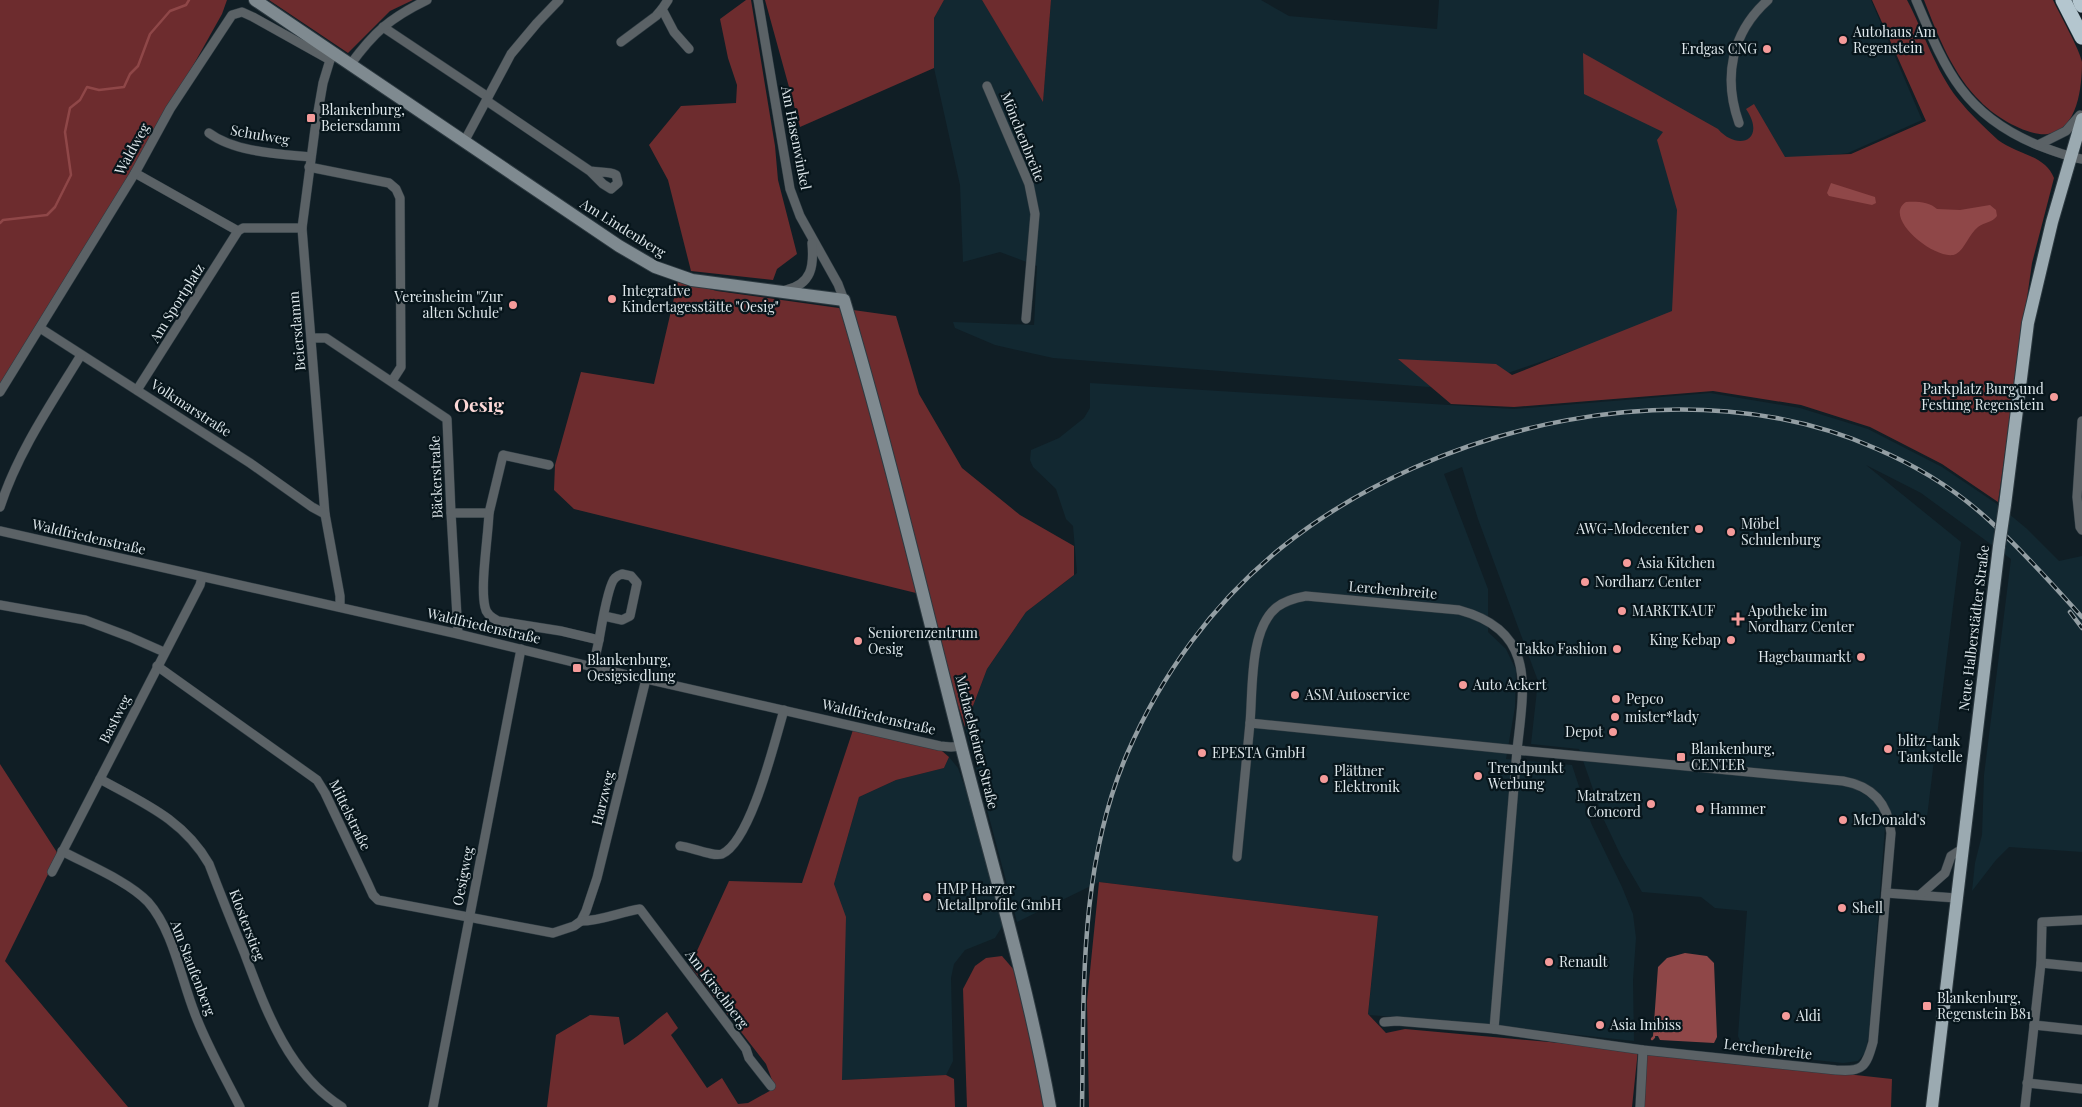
<svg xmlns="http://www.w3.org/2000/svg" width="2082" height="1107" viewBox="0 0 2082 1107" font-family="'Playfair Display',serif">
<rect width="100%" height="100%" fill="#101e25"/>
<g fill="#122831">
<path d="M944,0H982L1043,101L1051,0H1261L1289,16L1437,29L1439,0H1871L1922,120L1848,153L1820,157L1676,315L1485,381L1429,387L1053,358L995,345L955,328L953,322L1034,325L1037,266L1000,252L963,262L960,185L934,68V18Z"/>
<path d="M1090,383L1514,409L1710,393L1800,408L1868,429L1942,467L1997,504L2026,528L2059,561L2082,556V852L2009,847L1996,860L1972,891L1975,863L1982,835L1984,775L2011,559L1921,493L1866,465L1961,542L1926,825L1885,827L1869,1033L1866,1052L1858,1061L1843,1063L1759,1054L1742,1046L1738,1036L1747,911L1715,908L1701,897L1642,892L1621,856L1603,818L1579,749L1531,744L1538,681L1478,519L1462,467L1444,474L1488,589V632L1506,649L1516,670L1515,707L1506,759L1572,765L1591,823L1622,887L1633,914L1636,938L1633,980L1634,1041L1452,1021L1368,1015L1378,916L1099,882L1017,922L965,727L987,669L1026,612L1077,573L1073,526L1066,519L1056,489L1033,467L1030,460L1031,450L1059,438L1084,418L1090,408Z"/>
<path d="M949,757L958,768L970,802L1003,925L995,938L965,950L954,964L951,978L953,1061L946,1075L842,1080L834,884L859,797L896,780L944,768Z"/>
</g>
<g fill="#6d2c2e">
<path d="M0,0H227L222,14L121,194L0,389Z"/>
<path d="M269,0H413L390,11L348,53Z"/>
<path d="M746,0H751L775,146L778,180L797,254L777,269L773,280L691,271L668,180L649,145L681,106L736,103L737,85L728,58L720,19Z"/>
<path d="M765,0H944L934,18V68L800,127Z"/>
<path d="M982,0H1051L1043,102Z"/>
<path d="M1872,0H1907C1924,32 1935,70 1958,99C1970,114 1984,127 1998,140C2016,154 2045,155 2054,178L2032,263L1998,502L1942,464L1870,427L1801,405L1713,391L1514,407L1451,404L1398,359L1496,364L1512,375L1672,311L1677,210L1657,140L1663,132L1584,94L1583,53L1718,129C1738,152 1767,140 1746,109L1754,104L1785,157L1851,154L1926,121Z"/>
<path d="M1924,0H2053C2059,13 2080,50 2082,62C2082,86 2078,130 2048,134C2028,137 1994,116 1981,102C1953,75 1938,36 1924,0Z"/>
<path d="M678,281L717,291L896,316L919,394L962,468L1020,515L1074,546V575L1026,612L987,669L965,727L925,602L916,593L574,509L554,490L555,465L581,372L654,384Z"/>
<path d="M853,730L932,748L942,751L949,757L944,768L896,780L859,797L834,884L846,917L842,1080L946,1075L954,1079L955,1107H547L556,1035L590,1015L619,1017L624,1045C640,1036 652,1023 667,1012L678,1028L671,1035L707,1088L722,1078L738,1104L748,1103L775,1088L766,1064L690,966L729,881L802,883Z"/>
<path d="M0,764L58,854L5,961L128,1107H0Z"/>
<path d="M1099,882L1378,916L1368,1014L1386,1033L1405,1029L1638,1050L1632,1107H1089L1087,1001Z"/>
<path d="M1002,956L1014,970L1026,1014L1044,1107H967L963,989L975,966L986,958Z"/>
<path d="M1647,1052L1892,1079L1891,1107H1643Z"/>
</g>
<g fill="#8f4748">
<path d="M1831,183L1875,197L1876,203L1872,205L1829,196L1827,193Z"/>
<path d="M1906,202C1916,201 1930,202 1937,209L1960,210L1990,205L1996,210L1997,216C1992,223 1984,222 1978,227C1969,234 1965,249 1956,254C1938,263 1881,218 1906,202Z"/>
<path d="M1685,953L1707,956L1714,963L1717,1037L1714,1043L1660,1040L1658,1036H1653L1658,967L1667,958Z"/>
</g>
<g fill="none" stroke-linecap="round" stroke-linejoin="round">
<g stroke="#8f4748" stroke-width="2.5">
<path d="M0,223L3,220L47,215L55,207L71,175L65,132L70,108L80,100L87,87L99,90L124,87L130,74L138,66L150,34L170,11L186,5L189,0"/>
<path d="M1652,1039L1654,1037"/>
</g>
<g stroke="#2d3a41" stroke-width="10">
<g id="street">
<path d="M668,0L662,9L674,32L689,49"/>
<path d="M758,0L790,189L800,216L838,284L844,300"/>
<path d="M1916,0C1945,68 1962,113 2035,144C2050,150 2065,156 2082,159"/>
<path d="M383,27L488,97"/>
<path d="M621,42L656,16L662,9"/>
<path d="M334,54L330,60L323,83L315,129L302,228L325,514L340,596V607"/>
<path d="M350,65C374,32 390,18 427,0"/>
<path d="M987,86L1029,184L1035,214L1026,319"/>
<path d="M487,101L590,171L603,184L611,189L618,183L616,175C608,171 599,173 590,171"/>
<path d="M1739,123C1723,78 1731,33 1768,0"/>
<path d="M209,133C234,152 279,154 310,157"/>
<path d="M464,142L511,54L537,23L559,0"/>
<path d="M2038,145L2066,131L2080,115"/>
<path d="M309,167L389,183L396,189L400,198L401,367L392,381"/>
<path d="M135,173L238,231"/>
<path d="M786,290C812,284 814,266 812,243"/>
<path d="M40,328L250,463L312,507L325,514"/>
<path d="M312,338H326L447,419L451,513L458,634"/>
<path d="M137,390L238,231L243,228H302"/>
<path d="M0,392L135,173L170,109L232,15L242,12L253,17L330,60"/>
<path d="M2082,421L2077,497L2080,527L2082,530"/>
<path d="M0,507C18,452 51,404 81,355"/>
<path d="M451,513H489L503,455L549,465"/>
<path d="M489,513C488,538 480,586 485,607C486,614 492,618 498,621L561,631L599,640L593,667"/>
<path d="M0,531L458,634L593,667L940,746L951,747L962,746"/>
<path d="M1306,596L1459,610C1537,631 1524,687 1517,750L1250,723C1253,690 1249,629 1277,607C1285,601 1295,598 1306,596Z"/>
<path d="M0,605L85,620L130,637L164,652"/>
<path d="M599,640C601,629 608,584 615,578C617,576 619,575 622,574L631,576L637,583L630,616L622,620L604,616"/>
<path d="M157,666L317,780L325,793L368,884L373,895L378,900L553,933L574,926L581,921L586,911L597,878L646,679"/>
<path d="M1517,750L1843,781C1872,786 1888,803 1891,833L1873,1042C1866,1067 1863,1072 1836,1070L1643,1050L1494,1029Z"/>
<path d="M100,779C143,803 183,819 209,864C220,893 232,923 244,952C265,1008 288,1074 342,1107"/>
<path d="M680,846C691,847 713,857 722,854C751,841 775,740 784,710"/>
<path d="M62,851C88,865 128,881 148,902C173,930 181,979 195,1014C207,1046 225,1077 240,1107"/>
<path d="M1237,857L1250,723"/>
<path d="M52,872L200,585L202,577"/>
<path d="M1886,893L1956,898"/>
<path d="M1920,895L1945,873L1951,856L1962,849"/>
<path d="M581,921C601,921 620,912 640,909L746,1049L749,1058L771,1086"/>
<path d="M2041,963L2082,967"/>
<path d="M1384,1022L1397,1021L1494,1029"/>
<path d="M2034,1025L2082,1030"/>
<path d="M2027,1083L2082,1089"/>
<path d="M433,1107L521,649"/>
<path d="M1640,1107L1643,1050"/>
<path d="M2025,1107L2041,963L2042,922L2082,920"/>
</g>
</g>
<g stroke="#2d3a41" stroke-width="14">
<path id="secondary" d="M255,0L619,246L655,267L692,280L844,300C888,447 923,597 961,745C992,865 1028,985 1050,1107"/>
</g>
<g stroke="#2d3a41" stroke-width="14">
<g id="primary">
<path d="M2005,505L2028,323L2052,222L2082,119"/>
<path d="M1932,1107L1999,546"/>
</g>
</g>
<g stroke="#2d3a41" stroke-width="16">
<g id="highway">
<path d="M2063,0L2082,37"/>
<path d="M2080,0L2082,5"/>
</g>
</g>
<use href="#street" stroke="#5b6266" stroke-width="9"/>
<use href="#secondary" stroke="#7f8a90" stroke-width="12"/>
<use href="#primary" stroke="#9baab1" stroke-width="12"/>
<use href="#highway" stroke="#b4c6cf" stroke-width="15"/>
<g stroke="#939ea3" stroke-width="4.5">
<g id="rail">
<path d="M2070,612L2082,628"/>
<path d="M1082,1107C1084,988 1079,866 1127,754C1161,675 1213,603 1281,548C1436,423 1691,365 1877,449C1919,467 1959,492 1992,523C2024,552 2053,585 2082,617"/>
</g>
</g>
<use href="#rail" stroke="#07151b" stroke-width="2.5" stroke-dasharray="8" stroke-linecap="butt"/>
<g stroke="#2d3a41" stroke-width="14" stroke-linecap="butt">
<path id="primary-bridge" d="M1999,546L2005,505"/>
</g>
<use href="#primary-bridge" stroke="#9baab1" stroke-width="12"/>
</g>
<g fill="#f59b9a" stroke="#07151b" stroke-width="2">
<circle cx="1843" cy="40" r="5"/>
<circle cx="1767" cy="49" r="5"/>
<rect x="306" y="113" width="10" height="10" rx="2.5"/>
<circle cx="612" cy="299" r="5"/>
<circle cx="513" cy="305" r="5"/>
<circle cx="2054" cy="397" r="5"/>
<circle cx="1699" cy="529" r="5"/>
<circle cx="1731" cy="532" r="5"/>
<circle cx="1627" cy="563" r="5"/>
<circle cx="1585" cy="582" r="5"/>
<circle cx="1622" cy="611" r="5"/>
<path d="M1735.5 611.5h5v5h5v5h-5v5h-5v-5h-5v-5h5z"/>
<circle cx="1731" cy="640" r="5"/>
<circle cx="858" cy="641" r="5"/>
<circle cx="1617" cy="649" r="5"/>
<circle cx="1861" cy="657" r="5"/>
<rect x="572" y="663" width="10" height="10" rx="2.5"/>
<circle cx="1463" cy="685" r="5"/>
<circle cx="1295" cy="695" r="5"/>
<circle cx="1616" cy="699" r="5"/>
<circle cx="1615" cy="717" r="5"/>
<circle cx="1613" cy="732" r="5"/>
<circle cx="1888" cy="749" r="5"/>
<circle cx="1202" cy="753" r="5"/>
<rect x="1676" y="752" width="10" height="10" rx="2.5"/>
<circle cx="1478" cy="776" r="5"/>
<circle cx="1324" cy="779" r="5"/>
<circle cx="1651" cy="804" r="5"/>
<circle cx="1700" cy="809" r="5"/>
<circle cx="1843" cy="820" r="5"/>
<circle cx="927" cy="897" r="5"/>
<circle cx="1842" cy="908" r="5"/>
<circle cx="1549" cy="962" r="5"/>
<rect x="1922" y="1001" width="10" height="10" rx="2.5"/>
<circle cx="1786" cy="1016" r="5"/>
<circle cx="1600" cy="1025" r="5"/>
</g>
<g text-anchor="middle" stroke-width="4.5" stroke-linejoin="round" paint-order="stroke">
<g font-size="14" fill="#dee7eb" stroke="#07151b" text-anchor="start">
<text x="1853" y="37">Autohaus Am<tspan x="1853" dy="16">Regenstein</tspan></text>
<text x="1757" y="54" text-anchor="end">Erdgas CNG</text>
<text x="321" y="115">Blankenburg,<tspan x="321" dy="16">Beiersdamm</tspan></text>
<text x="622" y="296">Integrative<tspan x="622" dy="16">Kindertagesstätte "Oesig"</tspan></text>
<text x="503" y="302" text-anchor="end">Vereinsheim "Zur<tspan x="503" dy="16">alten Schule"</tspan></text>
<text x="2044" y="394" text-anchor="end">Parkplatz Burg und<tspan x="2044" dy="16">Festung Regenstein</tspan></text>
<text x="1741" y="529">Möbel<tspan x="1741" dy="16">Schulenburg</tspan></text>
<text x="1689" y="534" text-anchor="end">AWG-Modecenter</text>
<text x="1637" y="568">Asia Kitchen</text>
<text x="1595" y="587">Nordharz Center</text>
<text x="1632" y="616">MARKTKAUF</text>
<text x="1748" y="616">Apotheke im<tspan x="1748" dy="16">Nordharz Center</tspan></text>
<text x="868" y="638">Seniorenzentrum<tspan x="868" dy="16">Oesig</tspan></text>
<text x="1721" y="645" text-anchor="end">King Kebap</text>
<text x="1607" y="654" text-anchor="end">Takko Fashion</text>
<text x="1851" y="662" text-anchor="end">Hagebaumarkt</text>
<text x="587" y="665">Blankenburg,<tspan x="587" dy="16">Oesigsiedlung</tspan></text>
<text x="1473" y="690">Auto Ackert</text>
<text x="1305" y="700">ASM Autoservice</text>
<text x="1626" y="704">Pepco</text>
<text x="1625" y="722">mister*lady</text>
<text x="1603" y="737" text-anchor="end">Depot</text>
<text x="1898" y="746">blitz-tank<tspan x="1898" dy="16">Tankstelle</tspan></text>
<text x="1691" y="754">Blankenburg,<tspan x="1691" dy="16">CENTER</tspan></text>
<text x="1212" y="758">EPESTA GmbH</text>
<text x="1488" y="773">Trendpunkt<tspan x="1488" dy="16">Werbung</tspan></text>
<text x="1334" y="776">Plättner<tspan x="1334" dy="16">Elektronik</tspan></text>
<text x="1641" y="801" text-anchor="end">Matratzen<tspan x="1641" dy="16">Concord</tspan></text>
<text x="1710" y="814">Hammer</text>
<text x="1853" y="825">McDonald's</text>
<text x="937" y="894">HMP Harzer<tspan x="937" dy="16">Metallprofile GmbH</tspan></text>
<text x="1852" y="913">Shell</text>
<text x="1559" y="967">Renault</text>
<text x="1937" y="1003">Blankenburg,<tspan x="1937" dy="16">Regenstein B81</tspan></text>
<text x="1796" y="1021">Aldi</text>
<text x="1610" y="1030">Asia Imbiss</text>
</g>
<g font-size="14" fill="#dee7eb" stroke="#07151b">
<text transform="translate(260 135) rotate(10)" y="5">Schulweg</text>
<text transform="translate(1023 137) rotate(68)" y="5">Mönchenbreite</text>
<text transform="translate(796 138) rotate(79)" y="5">Am Hasenwinkel</text>
<text transform="translate(132 149) rotate(-61)" y="5">Waldweg</text>
<text transform="translate(623 228) rotate(32)" y="5">Am Lindenberg</text>
<text transform="translate(177 303) rotate(-58)" y="5">Am Sportplatz</text>
<text transform="translate(297 331) rotate(-95)" y="5">Beiersdamm</text>
<text transform="translate(191 408) rotate(33)" y="5">Volkmarstraße</text>
<text transform="translate(436 477) rotate(-92)" y="5">Bäckerstraße</text>
<text transform="translate(89 537) rotate(13)" y="5">Waldfriedenstraße</text>
<text transform="translate(1393 590) rotate(5)" y="5">Lerchenbreite</text>
<text transform="translate(484 626) rotate(13)" y="5">Waldfriedenstraße</text>
<text transform="translate(1974 628) rotate(-83)" y="5">Neue Halberstädter Straße</text>
<text transform="translate(879 717) rotate(13)" y="5">Waldfriedenstraße</text>
<text transform="translate(115 719) rotate(-63)" y="5">Bastweg</text>
<text transform="translate(977 742) rotate(76)" y="5">Michaelsteiner Straße</text>
<text transform="translate(603 798) rotate(-76)" y="5">Harzweg</text>
<text transform="translate(350 815) rotate(64)" y="5">Mittelstraße</text>
<text transform="translate(463 876) rotate(-79)" y="5">Oesigweg</text>
<text transform="translate(247 925) rotate(69)" y="5">Klosterstieg</text>
<text transform="translate(193 968) rotate(69)" y="5">Am Staufenberg</text>
<text transform="translate(717 989) rotate(53)" y="5">Am Kirschberg</text>
<text transform="translate(1768 1049) rotate(7)" y="5">Lerchenbreite</text>
</g>
<g font-size="19" font-weight="bold" fill="#fbd7d6" stroke="#07151b">
<text x="479" y="412">Oesig</text>
</g>
</g>
</svg>
